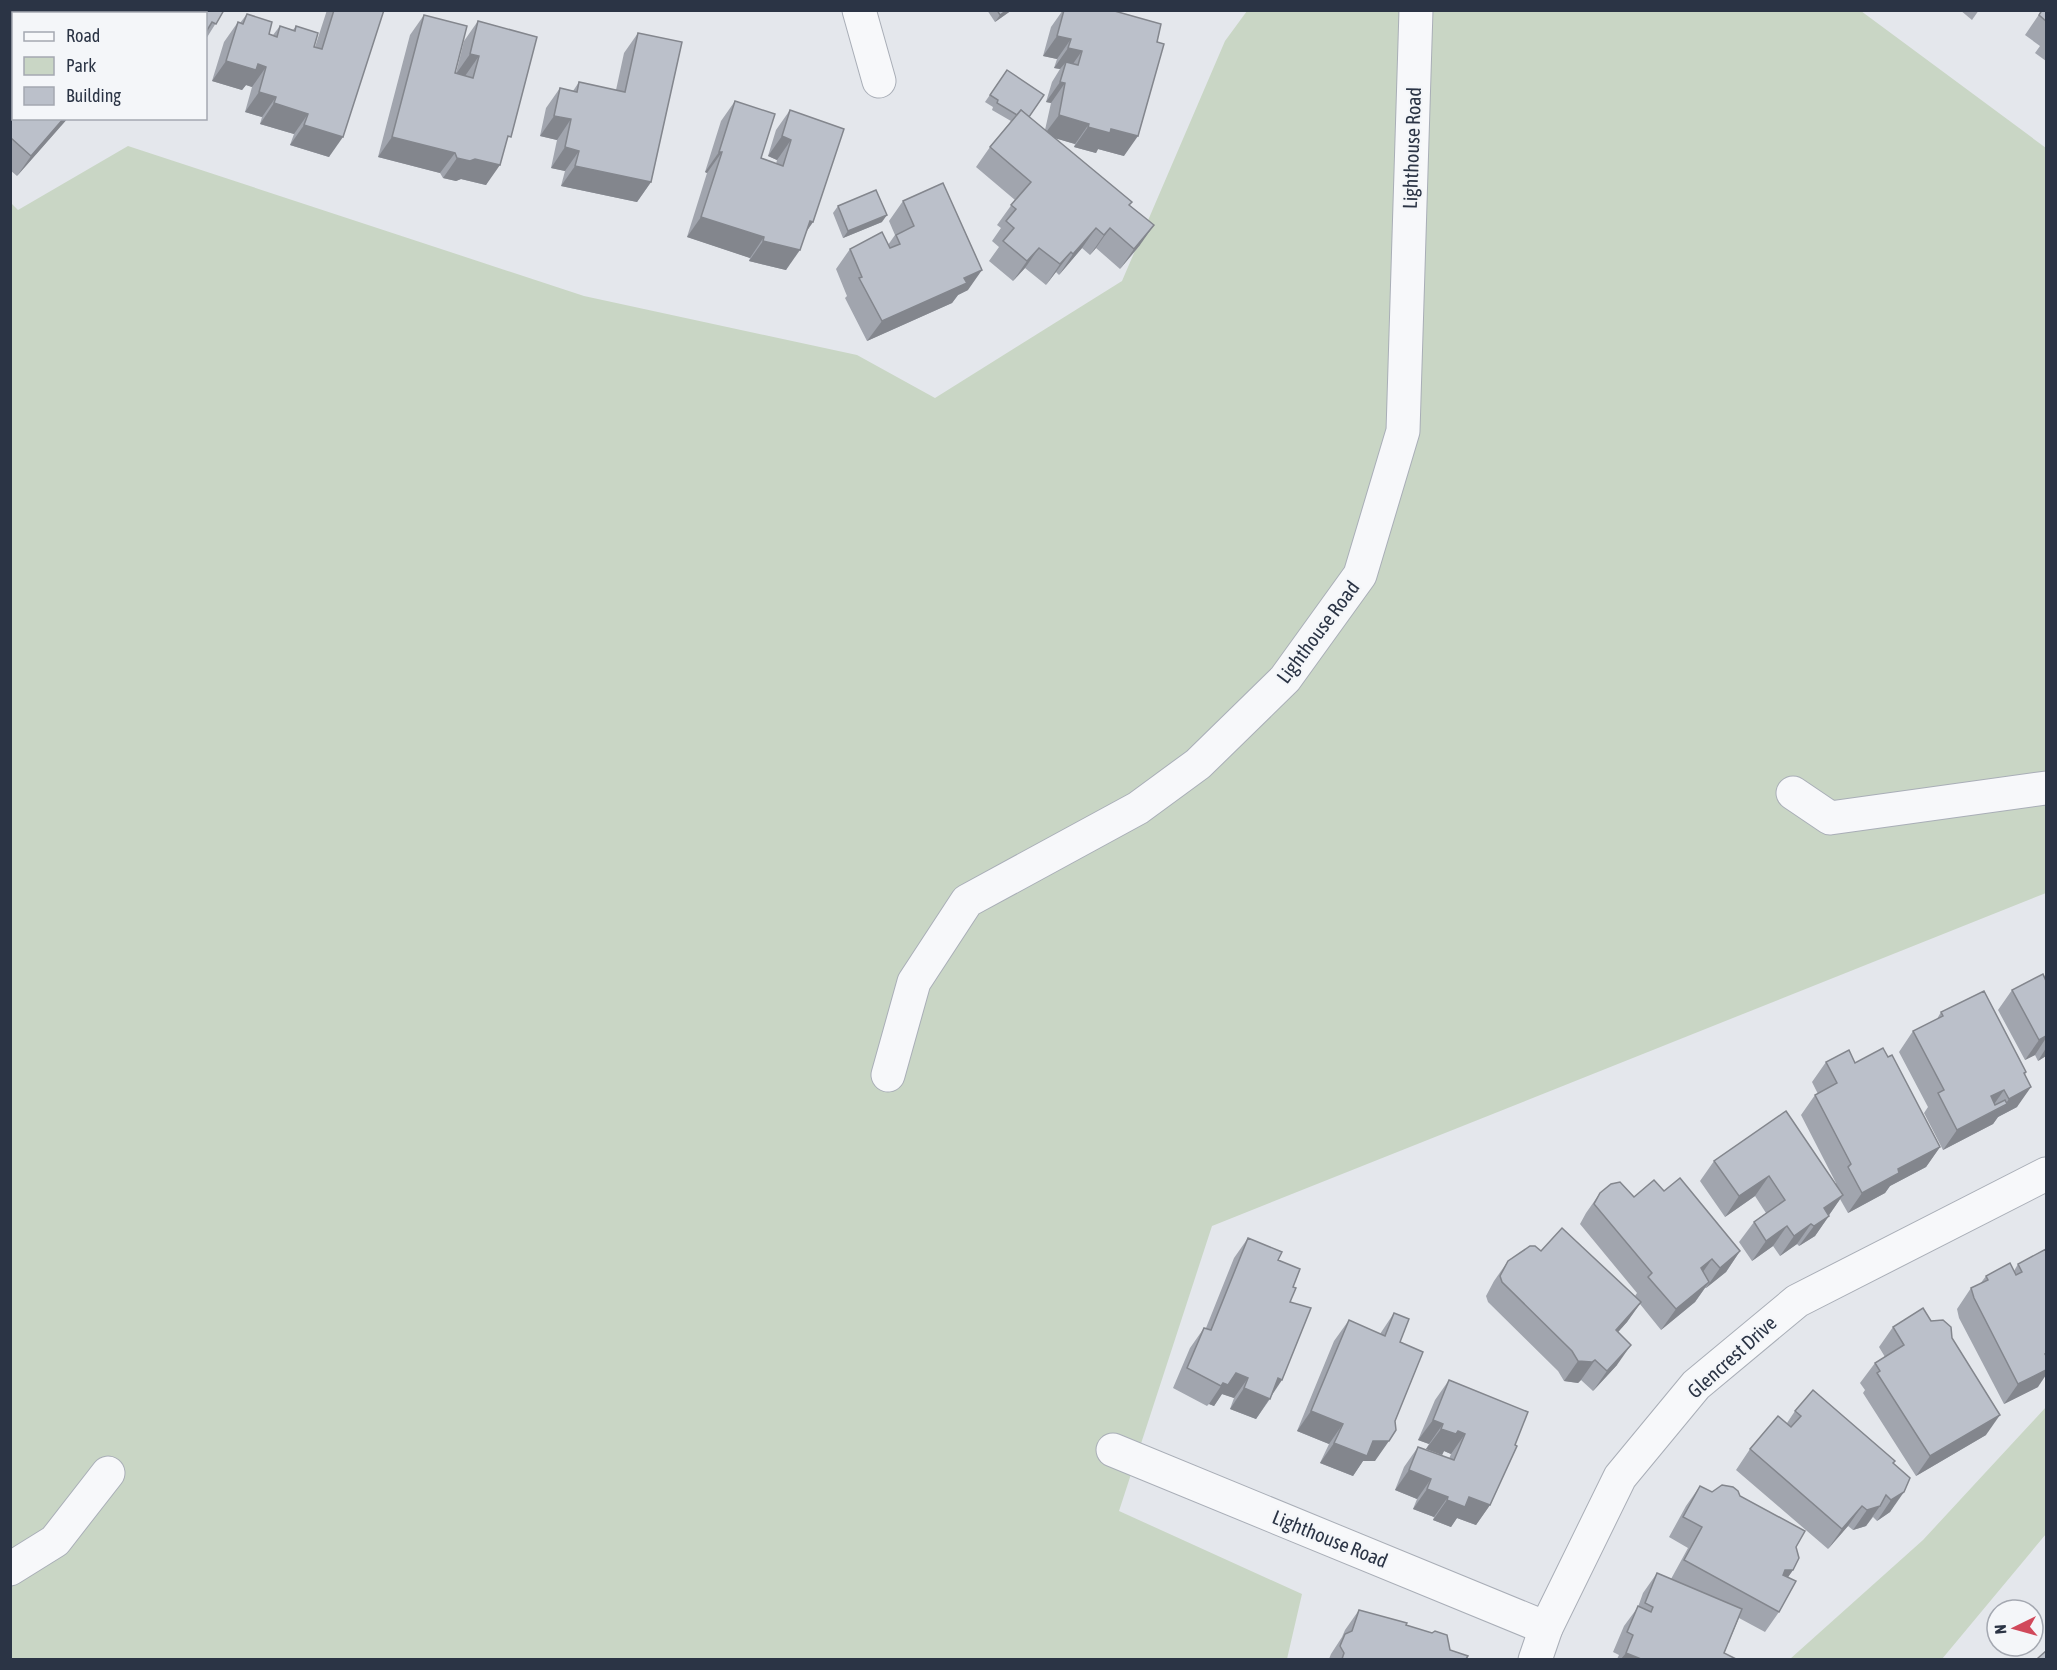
<svg xmlns="http://www.w3.org/2000/svg" width="2057" height="1670" viewBox="0 0 2057 1670" font-family="'Asap Condensed',sans-serif">
<rect width="100%" height="100%" fill="#e4e7ec"/>
<g fill="#c9d6c5">
<path d="M1247,11H1861L2046,148V893L1212,1226L1119,1511L1302,1594L1287,1659H11L10,202L18,210L128,146L584,296L857,355L935,398L1122,281L1225,41Z"/>
<path d="M2046,1407V1534L1942,1659H1790L1923,1540Z"/>
</g>
<g fill="none" stroke-linecap="round" stroke-linejoin="round">
<g stroke="#a9aeb7" stroke-width="35">
<g id="minor">
<path d="M859,10L879,81"/>
<path d="M1793,793L1830,818L2046,788"/>
<path d="M888,1075L914,982L967,901L1138,808L1198,764L1285,679L1360,575L1403,431L1416,10"/>
<path d="M1113,1450L1546,1628"/>
<path d="M10,1569L55,1541L108,1473"/>
<path d="M1535,1660L1546,1628L1620,1477L1696,1385L1797,1301L2046,1174"/>
</g>
</g>
<use href="#minor" stroke="#f7f8fa" stroke-width="33"/>
</g>
<g fill="#a1a5ae">
<path d="M91,10H224L206,39V14H96Z"/>
<path d="M327,10H384L329,157L290,145L294,134L260,124L262,117L245,112L252,87L246,85L242,90L212,81L224,42L238,22L240,23L247,14L269,34L273,35L280,26L293,30L296,26L314,47H315Z"/>
<path d="M987,10H1012L995,22Z"/>
<path d="M1063,10H1111L1124,156L1098,149L1096,153L1074,147L1075,144L1055,138L1129,205L1140,245L1120,269L1096,248L1090,255L1082,248L1059,275L1056,272L1046,285L1025,268L1013,281L989,261L999,247L992,241L1001,228L997,225L1015,200L976,167L990,147L1011,121L992,110L993,107L985,102L1007,70L1029,117L1045,130L1051,103L1046,102L1052,82L1060,69L1054,68L1057,59L1043,56L1051,27Z"/>
<path d="M1960,10H1979L1972,20Z"/>
<path d="M2042,10H2046V61L2035,53L2040,46L2025,35Z"/>
<path d="M424,15L455,73H456L464,41L478,21L506,145L486,185L461,179L456,181L443,178L440,173L378,157L410,35Z"/>
<path d="M14,28V118H68L17,176L10,170V31Z"/>
<path d="M638,33L651,182L637,202L561,186L565,171L551,168L557,140L540,136L546,108L560,88L573,91L579,82L616,90L624,53Z"/>
<path d="M735,101L761,158L776,164L777,160L768,156L776,130L790,110L813,222L806,232L786,270L749,261L750,258L687,237L707,173L705,172L721,121Z"/>
<path d="M903,201L968,290L958,295L952,303L867,341L845,298L847,296L836,269L850,249L888,245L895,235L889,221Z"/>
<path d="M838,206L882,222L843,238L833,213Z"/>
<path d="M2046,981V1056L2038,1061L2035,1055L2025,1060L1998,1010L2012,990Z"/>
<path d="M1941,1012L2026,1072L2025,1075L2017,1107L1998,1117L1993,1124L1943,1150L1924,1113L1928,1107L1899,1052L1913,1031L1937,1019Z"/>
<path d="M1826,1062L1855,1063L1940,1147L1926,1167L1890,1186L1885,1193L1848,1213L1840,1199L1815,1236L1799,1246L1797,1244L1780,1256L1773,1246L1752,1261L1739,1242L1754,1222L1766,1213L1755,1196L1725,1217L1700,1181L1714,1161L1835,1184L1836,1183L1801,1115L1815,1095L1818,1094L1812,1082Z"/>
<path d="M1664,1191L1740,1251L1726,1272L1706,1288H1705L1695,1302L1661,1330L1640,1304L1627,1322L1618,1332L1617,1365L1593,1391L1581,1380L1578,1383L1564,1381L1558,1371L1488,1302L1486,1296L1494,1281L1508,1261L1541,1251L1635,1296L1637,1293L1580,1224L1586,1213L1600,1193L1634,1197Z"/>
<path d="M1248,1238L1278,1260L1293,1287L1271,1394L1270,1399L1256,1419L1230,1409L1234,1398L1222,1394L1214,1406L1209,1404L1207,1406L1173,1388L1190,1348L1204,1328H1206L1234,1258Z"/>
<path d="M2046,1249L2038,1387L2004,1404L1959,1318L1957,1309L1971,1288L1980,1284L1986,1276L2014,1271L2018,1264Z"/>
<path d="M1394,1313L1400,1342L1375,1461H1363L1353,1476L1320,1463L1329,1444L1297,1431L1334,1341L1349,1320L1380,1334Z"/>
<path d="M1931,1321L1952,1338L1986,1435L1916,1476L1863,1393L1865,1390L1860,1383L1875,1363L1885,1357L1879,1347L1893,1327Z"/>
<path d="M1449,1380L1490,1505L1476,1525L1457,1518L1451,1527L1433,1520L1434,1517L1413,1509L1417,1499L1395,1490L1404,1467L1418,1447L1449,1459L1451,1454L1444,1451L1442,1455L1426,1449L1429,1444L1418,1440L1435,1400Z"/>
<path d="M1795,1411L1893,1463L1910,1478L1890,1512L1877,1521L1873,1517L1866,1526L1853,1530L1848,1526L1828,1549L1736,1470L1750,1449L1787,1423Z"/>
<path d="M1700,1486L1712,1492L1740,1496L1796,1547L1793,1570L1788,1577L1779,1612L1765,1632L1739,1618L1724,1653L1736,1659H1617L1619,1655L1613,1652L1624,1626L1638,1607L1643,1593L1657,1573L1671,1579L1688,1548L1669,1537L1686,1506Z"/>
<path d="M1359,1610L1406,1625L1466,1659H1329L1331,1654L1342,1637L1345,1630Z"/>
</g>
<g fill="#83868d">
<path d="M1007,10H1012L995,22L1000,15Z"/>
<path d="M1057,36L1071,39L1057,59L1043,56Z"/>
<path d="M1068,48L1082,51L1068,71L1066,62L1060,69L1054,68Z"/>
<path d="M470,54L479,56L465,76L456,74Z"/>
<path d="M226,61L258,64L266,67L252,87L246,85L242,90L212,81Z"/>
<path d="M1060,82L1065,83L1051,103L1046,102Z"/>
<path d="M259,92L276,97L262,117L245,112Z"/>
<path d="M274,103L308,114L294,134L260,124Z"/>
<path d="M1059,115L1089,124L1075,144L1044,135Z"/>
<path d="M554,116L571,119L557,140L540,136Z"/>
<path d="M64,118H68L17,176L31,156Z"/>
<path d="M304,125L343,137L329,157L290,145Z"/>
<path d="M1088,127L1111,129L1138,136L1124,156L1098,149L1096,153L1074,147Z"/>
<path d="M782,136L791,140L777,160L768,156Z"/>
<path d="M392,137L455,153L440,173L378,157Z"/>
<path d="M565,147L579,151L565,171L551,168Z"/>
<path d="M719,152H722L707,173L705,172Z"/>
<path d="M457,158L475,159L500,165L486,185L461,179L456,181L443,178Z"/>
<path d="M575,166L651,182L637,202L561,186Z"/>
<path d="M887,215L882,222L843,238L848,231Z"/>
<path d="M701,217L764,237L750,258L687,237Z"/>
<path d="M810,221L813,222L799,242Z"/>
<path d="M1154,225L1140,245L1120,269L1134,249Z"/>
<path d="M1096,228L1082,248L1059,275L1073,254Z"/>
<path d="M1110,228L1096,248L1090,255L1104,235Z"/>
<path d="M763,241L800,250L786,270L749,261Z"/>
<path d="M1039,248L1025,268L1013,281L1027,261Z"/>
<path d="M1071,252L1056,272L1046,285L1060,264Z"/>
<path d="M982,270L968,290L958,295L952,303L867,341L882,321L964,278Z"/>
<path d="M2046,1036V1038L2035,1055L2025,1060L2039,1040Z"/>
<path d="M2046,1048V1056L2038,1061Z"/>
<path d="M2031,1087L2017,1107L1998,1117L1993,1124L1943,1150L1957,1130L2004,1106L2009,1099Z"/>
<path d="M2004,1090L1990,1110L1991,1096Z"/>
<path d="M1940,1147L1926,1167L1890,1186L1885,1193L1848,1213L1862,1193L1898,1169Z"/>
<path d="M1769,1176L1755,1196L1725,1217L1739,1196Z"/>
<path d="M1843,1195L1829,1215L1824,1208Z"/>
<path d="M1829,1216L1815,1236L1799,1246L1814,1226Z"/>
<path d="M1811,1224L1797,1244L1780,1256L1794,1236Z"/>
<path d="M1787,1226L1773,1246L1752,1261L1766,1241Z"/>
<path d="M1740,1251L1726,1272L1706,1288L1720,1268Z"/>
<path d="M1712,1259L1698,1279L1701,1268Z"/>
<path d="M1709,1282L1695,1302L1661,1330L1676,1309Z"/>
<path d="M1641,1302L1627,1322L1602,1350L1616,1330Z"/>
<path d="M1631,1345L1617,1365L1593,1391L1607,1371Z"/>
<path d="M1595,1360L1581,1380L1578,1383L1564,1381L1578,1361Z"/>
<path d="M2046,1370V1375L2038,1387L2004,1404L2018,1384Z"/>
<path d="M1236,1373L1248,1378L1234,1398L1222,1394L1214,1406L1209,1404L1223,1383Z"/>
<path d="M1278,1378L1282,1380L1256,1419L1230,1409L1244,1388Z"/>
<path d="M1311,1411L1343,1424L1329,1444L1297,1431Z"/>
<path d="M2000,1415L1986,1435L1916,1476L1930,1456Z"/>
<path d="M1433,1420L1443,1424L1429,1444L1418,1440Z"/>
<path d="M1441,1429L1458,1431L1465,1434L1451,1454L1444,1451L1442,1455L1426,1449Z"/>
<path d="M1373,1441H1389L1375,1461H1363L1353,1476L1320,1463L1334,1443Z"/>
<path d="M1409,1470L1431,1479L1417,1499L1395,1490Z"/>
<path d="M1427,1489L1448,1497L1434,1517L1413,1509Z"/>
<path d="M1904,1492L1890,1512L1877,1521L1891,1500Z"/>
<path d="M1469,1497L1490,1505L1476,1525L1457,1518L1451,1527L1433,1520L1447,1500Z"/>
<path d="M1862,1506L1848,1526L1828,1549L1842,1529Z"/>
<path d="M1880,1506L1866,1526L1853,1530L1867,1510Z"/>
<path d="M1785,1570H1793L1779,1590H1771Z"/>
<path d="M1626,1653L1641,1659H1621Z"/>
</g>
<g fill="#bbc0ca" stroke="#83868d" stroke-width="1.5">
<path d="M29,10H40L43,14H27Z"/>
<path d="M137,10H224L216,24L212,22L206,32V14H142Z"/>
<path d="M334,10H384L343,137L304,125L308,114L274,103L276,97L259,92L266,67L258,64L256,70L226,61L238,22L243,24L247,14L272,22L269,34L277,37L280,26L295,31L296,26L318,33L314,47L322,49Z"/>
<path d="M997,10H1007L1000,15Z"/>
<path d="M1064,10H1111L1161,24L1157,42L1164,44L1138,136L1111,129L1110,133L1088,127L1089,124L1059,115L1065,83L1060,82L1066,62L1078,65L1082,51L1068,48L1071,39L1057,36Z"/>
<path d="M2042,10H2046V21L2039,15Z"/>
<path d="M424,15L467,26L455,73L473,78L479,56L470,54L478,21L537,37L511,137L508,136L500,165L475,159L470,161L457,158L455,153L392,137Z"/>
<path d="M14,28V45L10,42V31Z"/>
<path d="M638,33L682,42L651,182L575,166L579,151L565,147L571,119L554,116L560,88L577,92L579,82L625,92Z"/>
<path d="M14,51V118H64L31,156L11,138L10,139V54Z"/>
<path d="M1007,70L1044,95L1029,117L1021,110L1017,115L997,103L998,100L990,95Z"/>
<path d="M735,101L775,114L761,158L783,166L791,140L782,136L790,110L844,129L813,222L810,221L800,250L763,241L764,237L701,217L722,152H719Z"/>
<path d="M1021,110L1132,202L1129,205L1154,225L1134,249L1110,228L1104,235L1096,228L1073,254L1071,252L1060,264L1039,248L1027,261L1003,241L1014,228L1006,221L1016,209L1011,205L1031,182L990,147Z"/>
<path d="M943,183L982,270L964,278L967,283L882,321L859,278L862,277L850,249L882,232L890,248L900,244L896,235L914,226L903,201Z"/>
<path d="M876,190L887,215L848,231L838,206Z"/>
<path d="M2043,974L2046,981V1036L2039,1040L2012,990Z"/>
<path d="M1984,991L2026,1072L2024,1073L2031,1087L2009,1099L2004,1090L1991,1096L1995,1105L2005,1100L2007,1104L1957,1130L1938,1093L1944,1090L1913,1031L1943,1016L1941,1012Z"/>
<path d="M1883,1048L1888,1057L1892,1055L1940,1147L1898,1169L1899,1173L1862,1193L1848,1167L1851,1164L1815,1095L1837,1083L1826,1062L1849,1050L1855,1063Z"/>
<path d="M1786,1111L1843,1195L1824,1208L1829,1216L1814,1226L1811,1224L1794,1236L1787,1226L1766,1241L1754,1222L1785,1200L1769,1176L1739,1196L1714,1161Z"/>
<path d="M1680,1178L1740,1251L1720,1268L1712,1259L1701,1268L1709,1282L1676,1309L1648,1277L1652,1273L1594,1204L1600,1193L1611,1184L1620,1182L1634,1197L1654,1180L1664,1191Z"/>
<path d="M1562,1228L1641,1302L1616,1330L1631,1345L1607,1371L1595,1360L1592,1362L1578,1361L1572,1351L1502,1282L1500,1276L1508,1261L1530,1246H1535L1541,1251Z"/>
<path d="M1248,1238L1282,1252L1278,1260L1300,1269L1293,1287L1296,1288L1290,1302L1311,1308L1282,1380L1278,1378L1270,1399L1244,1388L1248,1378L1236,1373L1228,1385L1223,1383L1221,1386L1187,1368L1204,1328L1211,1330Z"/>
<path d="M2046,1249V1353L2045,1354L2046,1356V1370L2018,1384L1974,1298L1971,1288L1988,1280L1986,1276L2010,1263L2016,1275L2022,1272L2018,1264Z"/>
<path d="M1923,1308L1931,1321L1943,1320L1951,1327L1952,1338L2000,1415L1930,1456L1877,1373L1880,1371L1875,1363L1904,1345L1893,1327Z"/>
<path d="M1394,1313L1409,1319L1400,1342L1423,1352L1395,1421L1396,1430L1389,1441H1373L1367,1456L1334,1443L1343,1424L1311,1411L1349,1320L1385,1336Z"/>
<path d="M1449,1380L1528,1412L1515,1445L1517,1446L1490,1505L1469,1497L1465,1507L1447,1500L1448,1497L1427,1489L1431,1479L1409,1470L1418,1447L1454,1460L1465,1434L1458,1431L1456,1434L1441,1429L1443,1424L1433,1420Z"/>
<path d="M1813,1390L1895,1461L1893,1463L1910,1478L1904,1492L1891,1500L1886,1495L1880,1506L1867,1510L1862,1506L1842,1529L1750,1449L1778,1416L1791,1427L1801,1416L1795,1411Z"/>
<path d="M1722,1485L1733,1487L1738,1491L1740,1496L1805,1531L1796,1547L1799,1558L1793,1570H1785L1783,1575L1796,1581L1779,1612L1684,1560L1702,1527L1683,1517L1700,1486L1712,1492Z"/>
<path d="M1657,1573L1742,1609L1724,1653L1736,1659H1641L1626,1653L1633,1635L1627,1632L1638,1606L1651,1612L1653,1607L1645,1603Z"/>
<path d="M1359,1610L1407,1623L1406,1625L1432,1633L1435,1631L1447,1635L1450,1650L1468,1656L1466,1659H1342L1344,1653L1340,1646L1345,1634L1352,1631Z"/>
<path d="M2046,1651V1659H2040L2038,1658Z"/>
</g>
<g text-anchor="middle" stroke-width="4.5" stroke-linejoin="round" paint-order="stroke">
<g font-size="20" fill="#2b3445" stroke="#f4f6f9">
<text transform="translate(1412 148) rotate(-88)" y="7">Lighthouse Road</text>
<text transform="translate(1318 632) rotate(-53)" y="7">Lighthouse Road</text>
<text transform="translate(1732 1357) rotate(-42)" y="7">Glencrest Drive</text>
<text transform="translate(1330 1539) rotate(22)" y="7">Lighthouse Road</text>
</g>
</g>
<rect width="2057" height="1670" fill="none" stroke="#2b3445" stroke-width="24"/>
<rect x="12" y="12" width="195" height="108" fill="#f4f6f9" stroke="#a4a8b1" stroke-width="1.5"/>
<rect x="24" y="32" width="30" height="9" fill="#f7f8fa" stroke="#a4a8b1" stroke-width="1.5"/>
<text x="66" y="42" font-size="18" fill="#2b3445">Road</text>
<rect x="24" y="57" width="30" height="18" fill="#c9d6c5" stroke="#a4a8b1" stroke-width="1.5"/>
<text x="66" y="72" font-size="18" fill="#2b3445">Park</text>
<rect x="24" y="87" width="30" height="18" fill="#bbc0ca" stroke="#a4a8b1" stroke-width="1.5"/>
<text x="66" y="102" font-size="18" fill="#2b3445">Building</text>
<g transform="translate(2015 1628) rotate(265)"><circle r="28" fill="#f4f6f9" stroke="#a4a8b1" stroke-width="1.5"/>
<path d="M0-4.5L10 22L0 15L-10 22Z" fill="#d1495b"/>
<text y="-9" font-size="16" font-weight="bold" text-anchor="middle" fill="#2b3445">N</text>
</g>
</svg>
